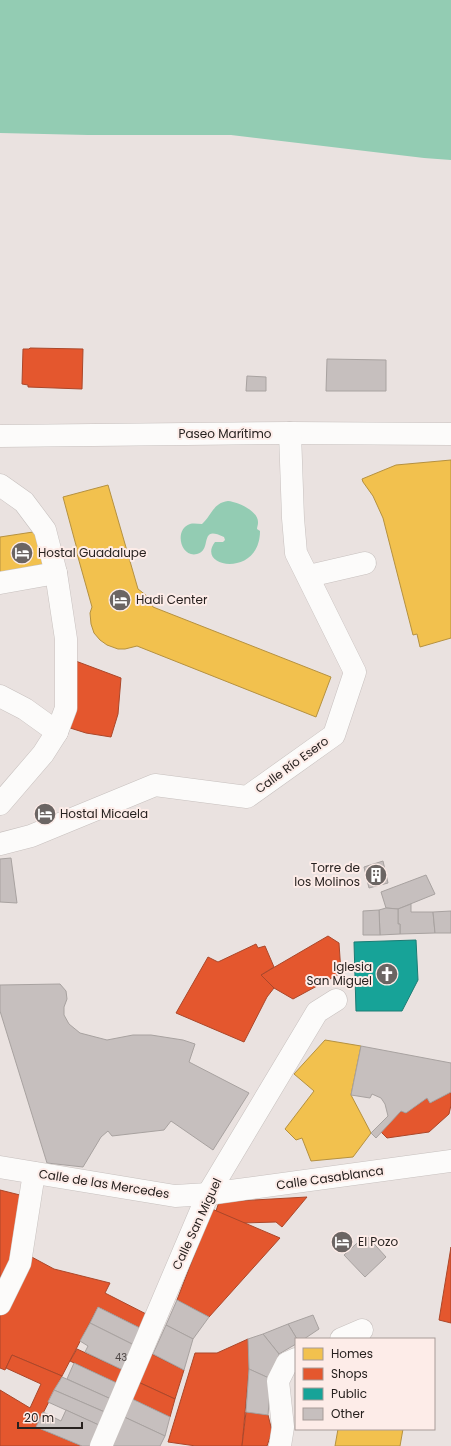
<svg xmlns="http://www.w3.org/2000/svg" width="451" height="1446" viewBox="0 0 451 1446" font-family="Poppins,sans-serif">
<rect width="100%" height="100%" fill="#eae2e0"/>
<g fill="#93ccb3">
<path d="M0,0H451V160L424,158L231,135H88L0,133Z"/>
<path d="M228,501C238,502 259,511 258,523C258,525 257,527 257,529L260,531C260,578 195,568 215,542H223L225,540L224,537C198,524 213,550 197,554C180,558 174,529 190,524C194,523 198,524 202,524C212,515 213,503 228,501Z"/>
</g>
<g fill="#f2c14e" stroke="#b59140">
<path d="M451,460V638L420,647L417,634L413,635L383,518L373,496L363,482L362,479L396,465Z"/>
<path d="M108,485L138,589L147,596L153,607L331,677L316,717L137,646L125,649H118L107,645L100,640L94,633L91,624L90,613L92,607L76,550L77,549L63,497Z"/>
<path d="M33,532H38L47,569L0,578V537Z"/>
<path d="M325,1040L361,1046L351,1095L371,1133L353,1157L311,1161L302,1138L296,1140L285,1129L314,1091L294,1074Z"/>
<path d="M338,1429H403L400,1446H335Z"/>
</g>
<g fill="#e4572e" stroke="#ab472a">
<path d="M30,348L83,349L82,389L28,387V385L22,384L23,349H29Z"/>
<path d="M73,660L121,678L118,714L111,737L86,733L67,727Z"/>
<path d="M328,936L339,943L341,973L293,999L274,988L261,975Z"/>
<path d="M256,944L258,948L265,946L274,967L261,975L274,988L267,997L244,1042L176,1013L208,957L218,962Z"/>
<path d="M451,1092V1105L449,1114L429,1132L387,1138L381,1132L401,1111L406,1113L427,1098L430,1103Z"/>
<path d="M0,1190L20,1195L13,1258L0,1284Z"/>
<path d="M307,1197L282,1227L276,1222L243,1223L216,1211L219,1202Z"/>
<path d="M212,1209L280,1238L209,1317L177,1300Z"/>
<path d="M451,1247V1323L439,1320Z"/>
<path d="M28,1255L54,1269L110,1283L105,1293L152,1317L146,1331L98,1307L62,1376L12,1355L5,1370L0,1368V1316Z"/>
<path d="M248,1339L249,1369L242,1446H196L168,1442L195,1353H217Z"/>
<path d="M77,1349L125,1371L119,1384L70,1361Z"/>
<path d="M150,1353L184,1370L175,1399L136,1381Z"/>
<path d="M12,1355L62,1376L36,1427L82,1446H0V1390L30,1408L41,1384L6,1368Z"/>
<path d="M136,1381L175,1399L170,1417L128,1397Z"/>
<path d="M246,1412L268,1415L272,1431L267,1446H242Z"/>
</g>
<path fill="#17a398" stroke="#1c7c74" d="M416,940L418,980L402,1011H356L354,942Z"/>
<g fill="#c6bfbe" stroke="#a8a2a0">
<path d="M327,359L386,360V391H326Z"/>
<path d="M247,376L266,377V391H246Z"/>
<path d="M11,858L17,903L0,902V859Z"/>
<path d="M383,861L388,883L369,888L364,867Z"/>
<path d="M426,875L435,894L398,909L386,908L381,892Z"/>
<path d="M411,904V912H433L435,933L400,934V924H398V909Z"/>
<path d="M386,908L398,909V924H400V934L380,935L379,910Z"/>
<path d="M379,910L380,935H363V911Z"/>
<path d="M451,911V933H435L433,912Z"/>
<path d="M60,984L66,991L67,999L64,1007V1015L69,1024L80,1033L107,1040L133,1035H151L183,1040L195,1044L189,1062L249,1093L213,1150L171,1121L164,1130L112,1136L108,1131L101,1137L83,1167L47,1163L0,1011V985Z"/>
<path d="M361,1046L451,1063V1092L430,1103L427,1098L406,1113L401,1111L376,1138L371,1133L388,1116L385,1104L381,1098L372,1094L370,1098L351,1095Z"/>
<path d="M366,1235L386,1257L365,1277L344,1255Z"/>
<path d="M177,1300L209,1317L193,1339L166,1325Z"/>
<path d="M98,1307L146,1331L138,1347L90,1323Z"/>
<path d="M313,1315L319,1329L304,1339H297L288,1324Z"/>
<path d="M90,1323L138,1347L125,1371L85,1352L88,1346L80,1341Z"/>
<path d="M288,1324L297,1339L296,1344L279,1354L263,1334Z"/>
<path d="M166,1325L193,1339L184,1370L153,1354Z"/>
<path d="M263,1334L279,1354L271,1379L249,1369L248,1339Z"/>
<path d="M74,1363L119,1384L111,1399L67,1379Z"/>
<path d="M249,1369L271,1379L268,1415L246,1412Z"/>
<path d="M62,1377L111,1399L107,1413L54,1390Z"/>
<path d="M54,1390L107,1413L101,1426L48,1402Z"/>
<path d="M128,1397L170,1417L165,1436L120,1415Z"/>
<path d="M66,1410L101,1426L91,1446H82L36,1427L43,1412L61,1421Z"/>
<path d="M120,1415L165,1436L160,1446H106Z"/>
</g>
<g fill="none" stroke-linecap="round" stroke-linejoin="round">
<g stroke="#c7c0be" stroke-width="23">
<g id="minor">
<path d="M0,436L290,433L451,434"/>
<path d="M0,485L24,502L45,530L56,573L66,639V708L57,732L43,754L0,804"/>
<path d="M309,576L365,563"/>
<path d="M0,583L56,573"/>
<path d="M0,696L25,709L57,732"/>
<path d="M0,844L31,836L155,785L247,797L334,735L355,672L296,553L293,518L290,433"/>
<path d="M0,1167L175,1196L208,1194L451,1161"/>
<path d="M0,1304L20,1263L34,1173"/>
<path d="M341,1339L362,1330"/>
<path d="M101,1446L208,1194L317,1012L336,1000"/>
<path d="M280,1446L283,1427L278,1381L287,1363L296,1359"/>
</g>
</g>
<use href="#minor" stroke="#fcfbfa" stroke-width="22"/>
</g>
<defs>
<g id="hotel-disc" transform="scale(1.15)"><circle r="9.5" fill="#6b6563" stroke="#fdece8"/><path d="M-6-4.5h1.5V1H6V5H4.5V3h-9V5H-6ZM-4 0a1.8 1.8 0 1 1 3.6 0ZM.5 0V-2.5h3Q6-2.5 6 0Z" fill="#fff"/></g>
<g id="building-disc" transform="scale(1.15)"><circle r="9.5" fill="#6b6563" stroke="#fdece8"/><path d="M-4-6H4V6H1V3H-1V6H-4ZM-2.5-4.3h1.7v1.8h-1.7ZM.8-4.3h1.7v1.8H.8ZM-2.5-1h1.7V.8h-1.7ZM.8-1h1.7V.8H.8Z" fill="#fff"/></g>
<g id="church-disc" transform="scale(1.15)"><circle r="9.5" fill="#6b6563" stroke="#fdece8"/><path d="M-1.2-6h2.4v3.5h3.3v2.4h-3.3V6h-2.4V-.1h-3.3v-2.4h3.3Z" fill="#fff"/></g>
</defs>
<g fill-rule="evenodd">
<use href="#hotel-disc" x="22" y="553"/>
<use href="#hotel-disc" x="120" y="600"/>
<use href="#hotel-disc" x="45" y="814"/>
<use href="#building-disc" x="376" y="875"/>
<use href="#church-disc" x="387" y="974"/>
<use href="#hotel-disc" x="342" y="1242"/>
</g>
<g text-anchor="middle" stroke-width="4" stroke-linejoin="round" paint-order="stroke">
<g font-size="10" fill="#4f4847">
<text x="121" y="1361">43</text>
</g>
<g font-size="12" fill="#27211f" stroke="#fdece8">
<text x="225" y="438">Paseo Marítimo</text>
<text transform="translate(292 765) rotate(-36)" y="4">Calle Río Esero</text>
<text transform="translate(330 1178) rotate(-8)" y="4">Calle Casablanca</text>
<text transform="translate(104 1184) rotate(9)" y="4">Calle de las Mercedes</text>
<text transform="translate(197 1224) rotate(-65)" y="4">Calle San Miguel</text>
</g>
<g font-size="12" fill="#27211f" stroke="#fdece8" text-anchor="start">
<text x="38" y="557">Hostal Guadalupe</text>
<text x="136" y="604">Hadi Center</text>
<text x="60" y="818">Hostal Micaela</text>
<text x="360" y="872" text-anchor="end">Torre de<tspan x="360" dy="14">los Molinos</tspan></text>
<text x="372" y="971" text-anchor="end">Iglesia<tspan x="372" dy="14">San Miguel</tspan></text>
<text x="358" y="1246">El Pozo</text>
</g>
</g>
<rect x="295" y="1338" width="140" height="92" fill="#fdece8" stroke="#a79b98"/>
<rect x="303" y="1348" width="20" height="12" fill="#f2c14e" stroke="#a79b98"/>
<text x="331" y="1358" font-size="12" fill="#27211f">Homes</text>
<rect x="303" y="1368" width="20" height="12" fill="#e4572e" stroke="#a79b98"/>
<text x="331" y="1378" font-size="12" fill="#27211f">Shops</text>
<rect x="303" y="1388" width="20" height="12" fill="#17a398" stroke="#a79b98"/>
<text x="331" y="1398" font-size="12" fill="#27211f">Public</text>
<rect x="303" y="1408" width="20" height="12" fill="#c6bfbe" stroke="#a79b98"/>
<text x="331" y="1418" font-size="12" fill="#27211f">Other</text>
<path d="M18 1422v6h64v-6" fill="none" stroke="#27211f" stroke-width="2"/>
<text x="24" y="1422" font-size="12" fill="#27211f" stroke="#fdece8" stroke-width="3" paint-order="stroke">20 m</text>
</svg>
